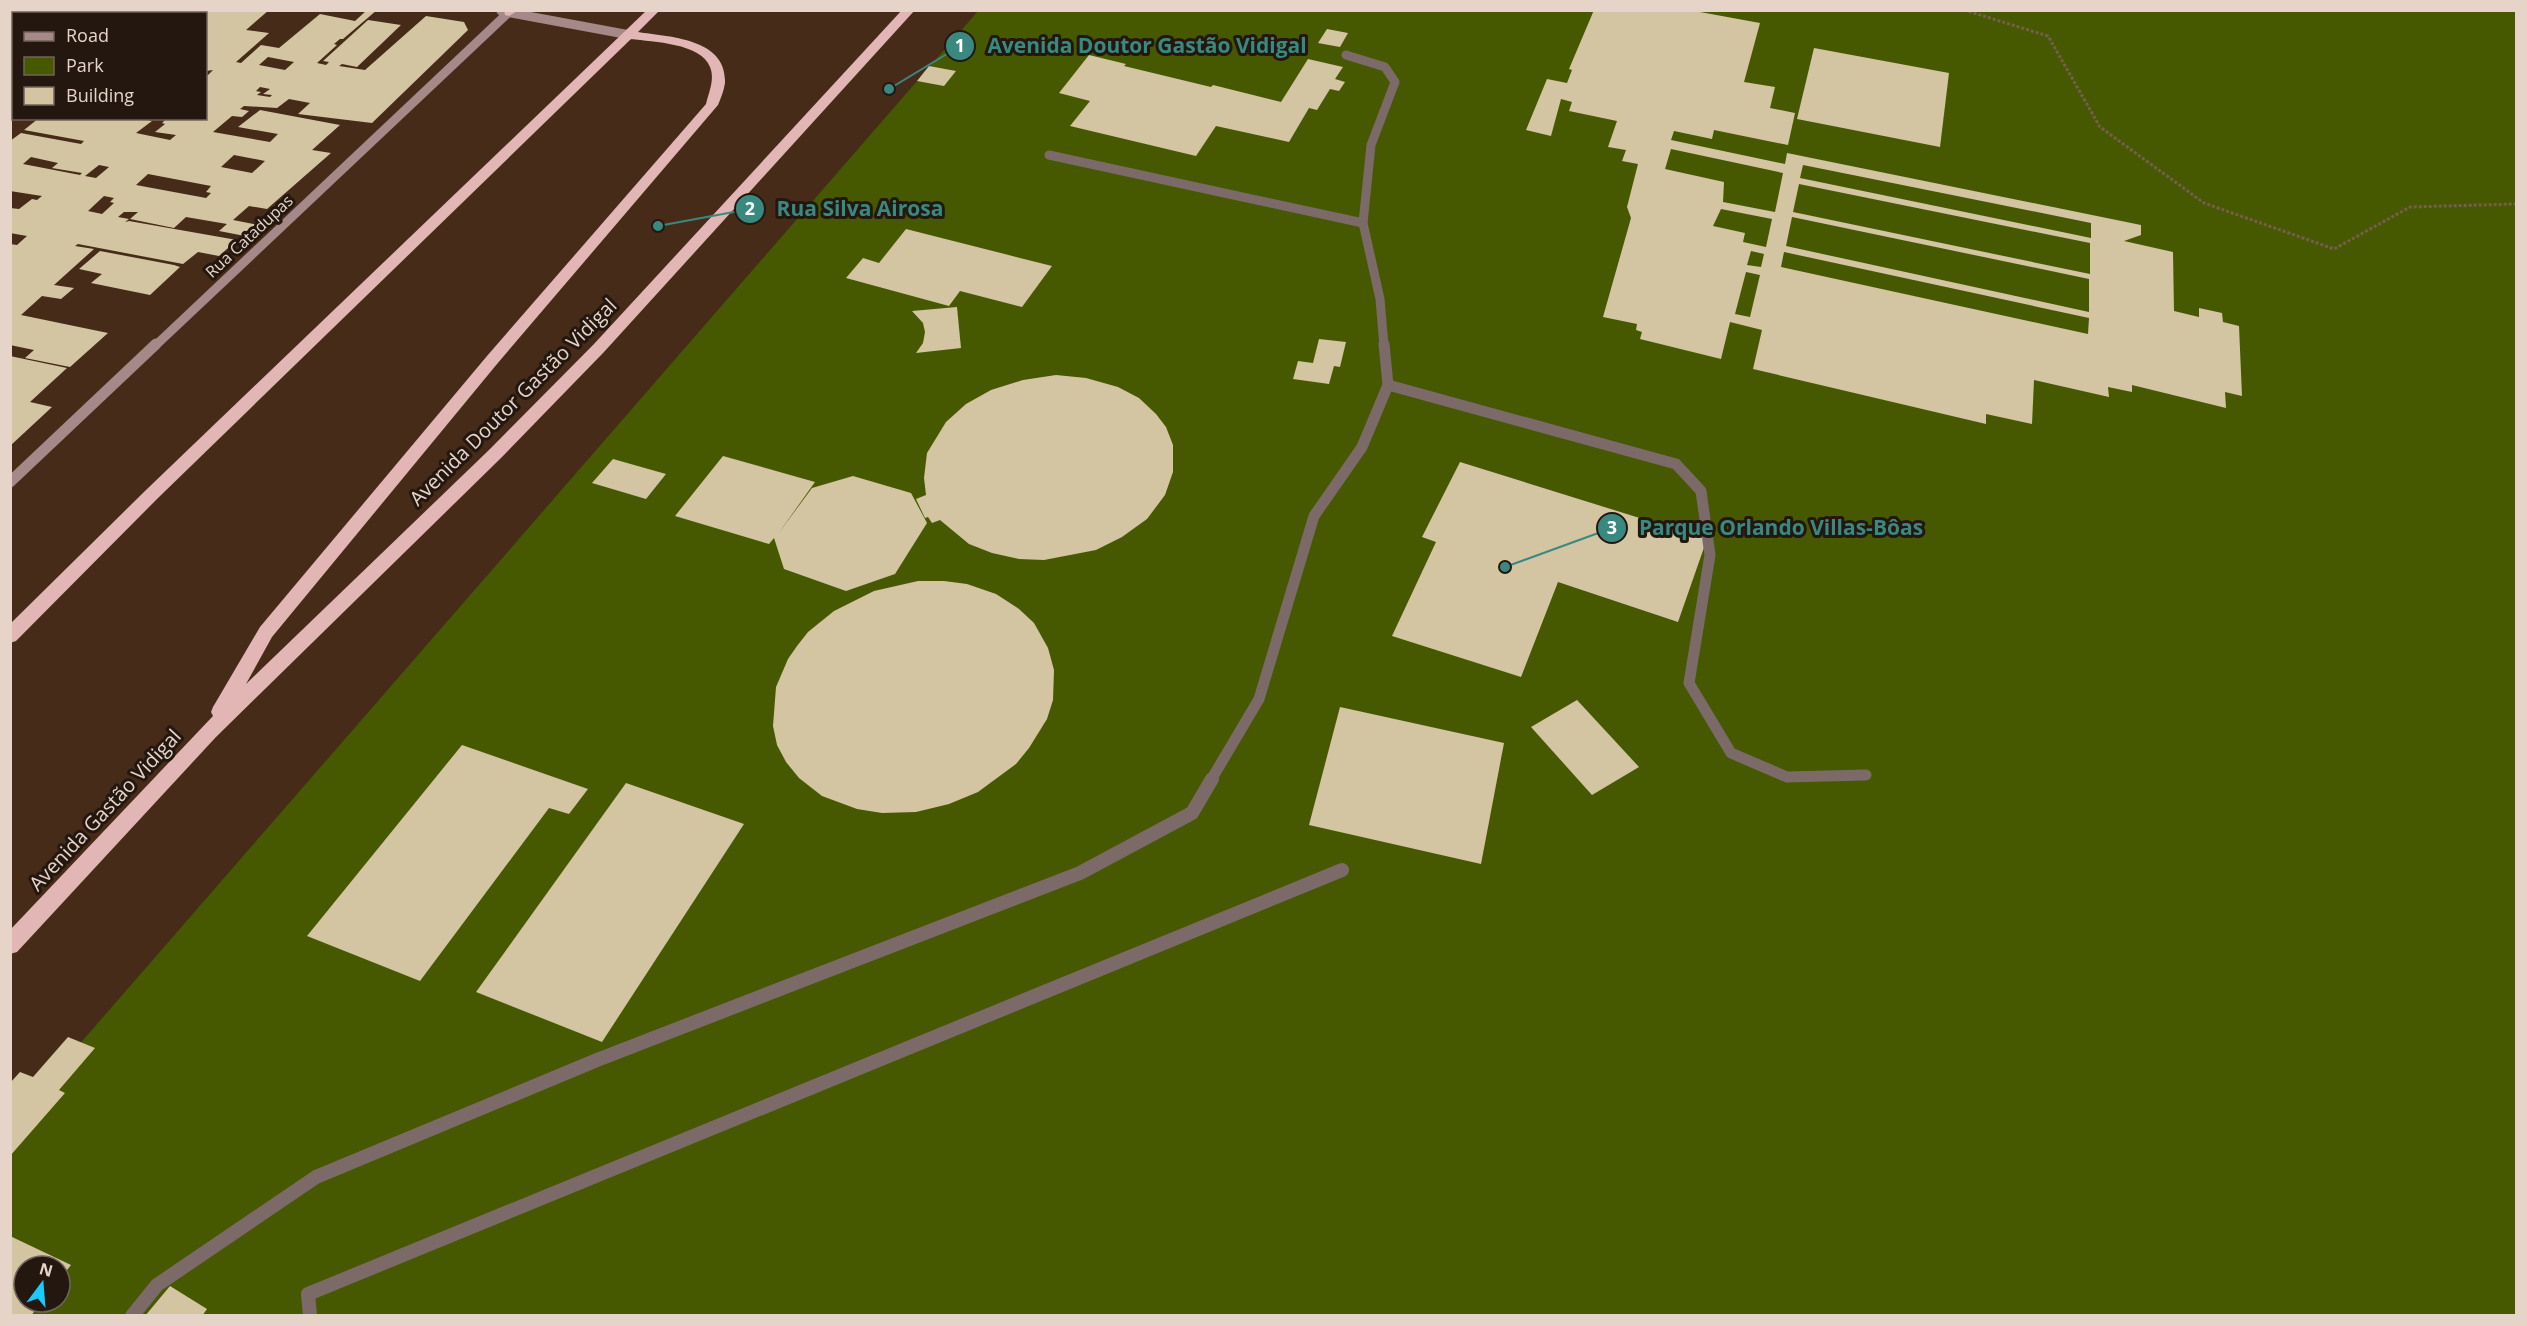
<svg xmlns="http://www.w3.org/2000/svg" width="2527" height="1326" viewBox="0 0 2527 1326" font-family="'Open Sans',sans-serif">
<rect width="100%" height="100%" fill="#462b19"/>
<path fill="#465900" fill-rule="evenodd" d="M978,11H2516V1315L11,1316V1123ZM24,1266H60V1302H24Z"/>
<g fill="#d3c5a2" fill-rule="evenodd">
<path d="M19,10H65L61,14H15Z"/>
<path d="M157,10H269L246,30L269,33L236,62L241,63L261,45L279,48L320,14L355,21L367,10H377L343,39H340L334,44L337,45L317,63L326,65L329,62L323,61L368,20L401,25L357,67L342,64L339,66L365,70L426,16L464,22L468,30L372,123L298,114L310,103L289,99L277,108L244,106L240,109L249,111L242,117L232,116L213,132L270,142L278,134L238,127L260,110L340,125L312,150L331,153L267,209L249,206L233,220L258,225L245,236L219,231L227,224L186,217L174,228L130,219L138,212H124L118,217L129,219L125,222L129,221L237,240L219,256L198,252L183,264L78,244L75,246L94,249L54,285L74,288L61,299L42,296L21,315L108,333L70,367L25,358L34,350L10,345V244L17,245L27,236L10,233V208L19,209L32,199L37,200L42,196L10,191V141L21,133L81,144L84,141L24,130L39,118H139L152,121L136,133L170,140L176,135L155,132L165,124L162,123L167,118H206V77L213,70L206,71V14H153ZM268,57L294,62L285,70L259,65ZM260,87L270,89L263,94L272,95L270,97L257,95L261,92L256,91ZM234,155L265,161L252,173L221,167ZM31,157L58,163L52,168L82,173L80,175L23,164ZM99,165L109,167L96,178L85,176ZM148,174L211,186L206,192L211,193L206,198L136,185ZM104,196L114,198L110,202L114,203L102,214L88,211Z"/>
<path d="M1594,10H1689L1760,23L1744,82L1775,87L1770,108L1795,113L1788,145L1714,130L1712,139L1674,131L1671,140L1785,164L1787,153L2141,225V235L2124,241L2173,252L2174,311L2199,317V308L2222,313L2223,322L2239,326L2242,396L2225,392L2226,408L2132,385V392L2108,387L2109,397L2034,380L2032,424L1986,414V424L1753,369L1762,330L1730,322L1721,359L1640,339L1642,332L1636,330L1637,324L1603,317L1631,218L1627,207L1638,164L1622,161L1626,150L1608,147L1617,121L1569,111L1572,102L1561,99L1551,136L1526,130L1547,79L1567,83L1572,70L1569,69ZM1671,149L1783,173L1775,212L1723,202L1724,182L1665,169ZM1803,165L2091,223V238L1800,178ZM1799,184L2090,243V274L1793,212ZM1721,209L1772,219L1766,247L1743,242L1745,233L1713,226ZM1792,217L2089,279V312L1786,246ZM1751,251L1764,254L1761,267L1747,265ZM1784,252L2089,318L2088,334L1781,267ZM1746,272L1760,275L1750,317L1735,314Z"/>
<path d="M1327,29L1348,33L1340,47L1318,43Z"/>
<path d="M1814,48L1949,73L1940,147L1797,119Z"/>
<path d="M1089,55L1126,64L1124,66L1211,87L1213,85L1281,102L1308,59L1343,67L1335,79L1345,82L1339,91L1330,89L1317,110L1309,108L1289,142L1216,126L1196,156L1070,126L1090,101L1059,93Z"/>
<path d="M929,66L956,71L944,86L917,81Z"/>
<path d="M906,229L1052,266L1022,307L960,291L949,306L846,278L863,258L879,263Z"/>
<path d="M100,251L174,265L180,267L150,295L91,283L102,274L79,269Z"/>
<path d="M957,307L961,348L916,353L923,343L925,332L923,323L912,311Z"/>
<path d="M1319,339L1346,342L1340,367L1334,366L1329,384L1293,379L1298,361L1313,363Z"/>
<path d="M10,356L67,368L30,402L52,407L10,446Z"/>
<path d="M1056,375L1086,378L1118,387L1139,398L1156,414L1166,427L1173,445V472L1165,495L1147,519L1122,537L1096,550L1044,560L1019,559L992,553L969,544L940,520L932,523L928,517L925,518L916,499L926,495L924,478L927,453L946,422L966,404L991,390L1023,380Z"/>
<path d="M723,456L815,482L778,534L812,488L853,476L911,493L927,523L895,574L846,591L784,569L774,538L769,544L675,516Z"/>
<path d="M613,459L666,474L646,499L592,483Z"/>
<path d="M1460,462L1707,539L1678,622L1558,582L1521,677L1392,636L1436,542L1422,537Z"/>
<path d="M918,581H944L967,584L996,594L1019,609L1034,623L1048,648L1054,670L1053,700L1047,719L1029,748L1016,764L978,792L949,804L916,812L882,813L857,809L822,796L799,778L786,762L777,745L773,726L776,687L788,659L797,646L808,632L834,611L874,591Z"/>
<path d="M1577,700L1639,767L1592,795L1531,727Z"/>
<path d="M1340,707L1504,743L1481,864L1309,825Z"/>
<path d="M462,745L588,789L569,814L549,808L420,981L307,936Z"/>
<path d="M626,783L744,824L602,1042L476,992Z"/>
<path d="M68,1037L95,1048L59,1090L65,1093L10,1156V1083L20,1072L33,1077Z"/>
<path d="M10,1236L71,1265L60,1279V1266H24V1302H41L31,1316H10Z"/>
<path d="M170,1286L207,1309L202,1316H145Z"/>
</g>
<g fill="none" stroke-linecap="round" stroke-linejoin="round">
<path stroke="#765e4e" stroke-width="3" stroke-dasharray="3 2" stroke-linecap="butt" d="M1964,10L2048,36L2100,127L2204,203L2334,249L2410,207L2516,204"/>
<g stroke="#7c6a69" stroke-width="9">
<path d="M1346,55L1385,67L1395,82L1371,145L1363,223L1380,299L1384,346"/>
<path d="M1049,155L1363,223"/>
</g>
<g stroke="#7c6a69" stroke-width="11">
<path d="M1388,385L1676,464L1701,491L1710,555L1689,683L1731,753L1787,777L1866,775"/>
<path d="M1211,780L1259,699L1314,516L1362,447L1388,385L1384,344"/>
</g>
<g stroke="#7c6a69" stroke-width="14">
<path d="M132,1316L157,1285L316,1177L597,1060L1080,873L1192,813L1212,779"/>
<path d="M310,1316L308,1294L1342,870"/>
</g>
<g stroke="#7c6a69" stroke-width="9">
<path d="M125,14L129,10"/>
<path d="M10,99L14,97"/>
</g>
<g stroke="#a58988" stroke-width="9">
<path d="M501,11L630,35"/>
<path d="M155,346L509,12"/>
</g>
<path stroke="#a58988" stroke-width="11" d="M10,482L156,344"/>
<g fill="#e1b6b4" fill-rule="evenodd">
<path d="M504,10H519L509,16L505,15Z"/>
<path d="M647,10H660L638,32C669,37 727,38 725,83C724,90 721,98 718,105L497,364L272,637L246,684L490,449L594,344L902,10H915L604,352L502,457L216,737L17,952L10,954V930L213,716L211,712L213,707L260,627L487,356L706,104C709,92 715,79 710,67C701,43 653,42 631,39L158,498L16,641L10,643V624L146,490Z"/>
</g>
</g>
<g text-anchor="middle" stroke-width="6" stroke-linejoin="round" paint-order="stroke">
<g font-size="16" fill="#e6d4c9" stroke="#23170f">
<text transform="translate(249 236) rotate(-43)" y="6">Rua Catadupas</text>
</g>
<g font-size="20" fill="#e6d4c9" stroke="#23170f">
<text transform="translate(513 402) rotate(-45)" y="7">Avenida Doutor Gastão Vidigal</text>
<text transform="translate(105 810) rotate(-47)" y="7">Avenida Gastão Vidigal</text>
</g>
</g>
<path fill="none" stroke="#3a8980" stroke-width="2" d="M889 89L960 46M658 226L750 209M1505 567L1612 528"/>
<g fill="#3a8980" stroke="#23170f" stroke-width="2">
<circle cx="889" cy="89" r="6"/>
<circle cx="658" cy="226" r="6"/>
<circle cx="1505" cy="567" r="6"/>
<circle cx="960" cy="46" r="15"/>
<circle cx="750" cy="209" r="15"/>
<circle cx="1612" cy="528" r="15"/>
</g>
<g font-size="18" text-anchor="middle" font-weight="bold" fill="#fff">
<text x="960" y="52">1</text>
<text x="750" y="215">2</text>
<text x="1612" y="534">3</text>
</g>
<g font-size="21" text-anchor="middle" font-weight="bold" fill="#3a8980" stroke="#23170f" stroke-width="6" stroke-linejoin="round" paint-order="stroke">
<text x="1147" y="53">Avenida Doutor Gastão Vidigal</text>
<text x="860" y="216">Rua Silva Airosa</text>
<text x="1781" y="535">Parque Orlando Villas-Bôas</text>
</g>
<rect width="2527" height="1326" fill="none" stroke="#e6d4c9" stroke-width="24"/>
<rect x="12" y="12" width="195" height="108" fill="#23170f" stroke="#716359" stroke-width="1.5"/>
<rect x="24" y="32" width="30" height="9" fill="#a58988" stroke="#716359" stroke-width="1.5"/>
<text x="66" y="42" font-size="18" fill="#e6d4c9">Road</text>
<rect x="24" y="57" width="30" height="18" fill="#465900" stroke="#716359" stroke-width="1.5"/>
<text x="66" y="72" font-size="18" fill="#e6d4c9">Park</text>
<rect x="24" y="87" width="30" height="18" fill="#d3c5a2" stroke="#716359" stroke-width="1.5"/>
<text x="66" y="102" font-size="18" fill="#e6d4c9">Building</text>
<g transform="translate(42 1284) rotate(16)"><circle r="28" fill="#23170f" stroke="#716359" stroke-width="1.5"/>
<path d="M0-4.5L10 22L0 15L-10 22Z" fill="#1bc9fc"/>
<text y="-9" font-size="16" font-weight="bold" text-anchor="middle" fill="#e6d4c9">N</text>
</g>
</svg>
